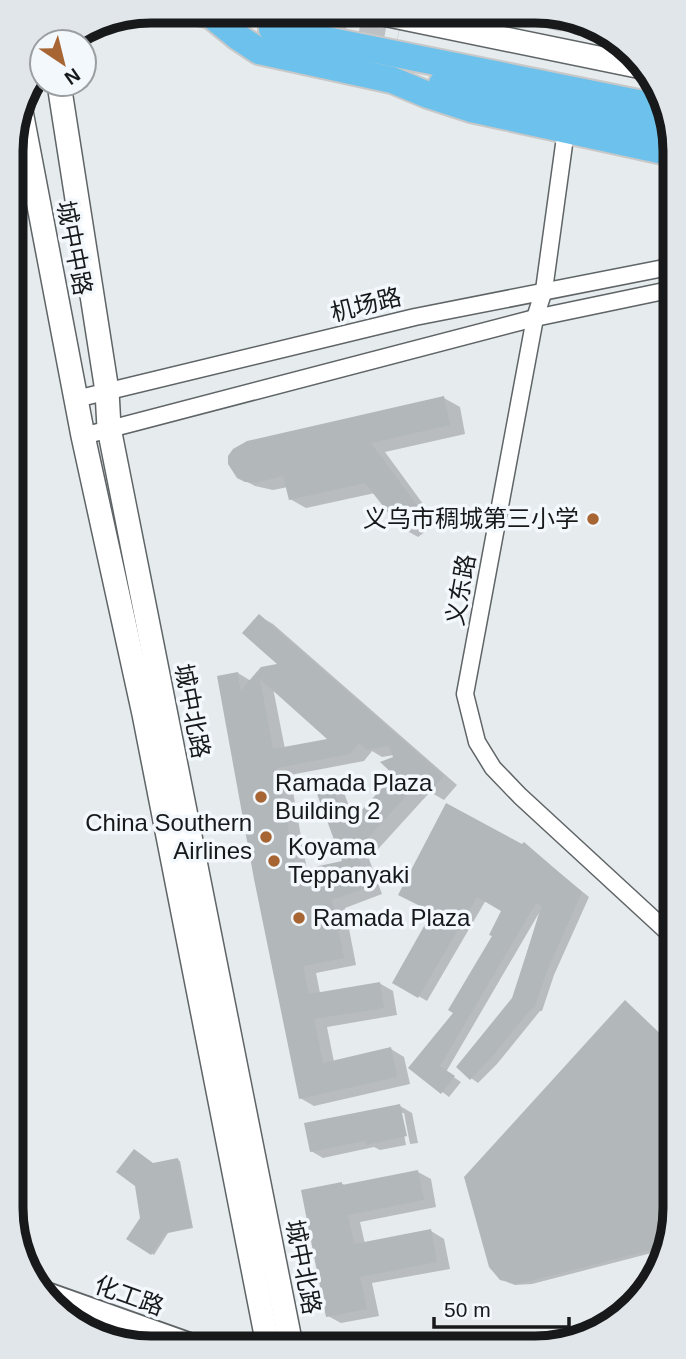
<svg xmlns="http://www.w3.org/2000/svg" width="686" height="1359" viewBox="0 0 686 1359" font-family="Helvetica,'Noto Sans SC',sans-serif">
<rect width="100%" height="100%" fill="#e6ebee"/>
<g fill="#0003" fill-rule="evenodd">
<path d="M444,398L460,407L465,434L385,452L437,523L418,537L402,528L375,493L306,508L290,499L288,487L273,490L255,486L238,477Z"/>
<path d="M259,616L273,624L457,785L444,800L430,792L369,859L382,894L345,908L356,965L316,973L320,993L379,983L393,991L397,1015L327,1027L334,1062L391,1049L404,1057L410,1084L314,1106L300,1098L238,673L251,681L280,665ZM273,688L331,740L285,749ZM372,751L382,757L394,755L396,775L354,820L343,790L329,782L345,862L307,870L290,775L364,761Z"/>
<path d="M524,844L589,897L554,975L542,1011H540L497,1064L478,1083L471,1078L513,998L539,913L446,1072L461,1082L449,1097L411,1068L455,1012L494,935L503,910L486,900L427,1001L394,982Z"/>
<path d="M630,1006L674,1047L675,1218L663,1250L532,1284L515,1285L507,1282Z"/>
<path d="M400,1106L412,1113L418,1143L410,1144L404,1113H400L406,1145L380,1150L374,1147L323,1158L311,1151Z"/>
<path d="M177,1160L180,1161L193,1228L168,1233L154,1255L129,1238L142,1218L153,1165Z"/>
<path d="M418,1172L431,1179L436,1207L360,1222L365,1244L431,1231L444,1239L450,1269L372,1283L379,1316L341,1323L328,1316L341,1183L346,1186Z"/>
</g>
<g fill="#b2b7ba" fill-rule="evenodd">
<path d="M444,396L450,425L371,443L423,513L401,529L365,483L289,500L283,476L256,483L245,482L237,478L228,464V456L233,449L247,441Z"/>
<path d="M259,614L444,776L429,793L418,783L356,851L369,887L332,900L344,958L303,966L309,994L380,982L384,1008L314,1019L323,1063L391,1047L397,1077L299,1099L254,879L217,676L238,672L241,690L261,667L277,664L242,633ZM260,679L327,739L273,749ZM359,743L367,750L389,746L393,757L380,762L394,775L347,826L330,780L314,786L342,861L296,871L277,768L350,754Z"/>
<path d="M446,803L522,844L524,842L582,892L547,971L534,1009L532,1008L489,1060L470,1080L456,1067L512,998L542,906L536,903L440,1066L455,1076L441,1094L408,1068L453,1013L448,1010L492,936L489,935L501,911L477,897L418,998L392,983L432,912L398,895Z"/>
<path d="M625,1000L674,1047L675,1218L668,1238L658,1248L526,1282L516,1284L500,1280L489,1267L464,1177Z"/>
<path d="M400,1104L407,1136L366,1145L365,1141L310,1152L304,1123Z"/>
<path d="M134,1149L153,1163L178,1158L192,1227L166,1233L151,1255L126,1239L140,1218L135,1186L116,1172Z"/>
<path d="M418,1170L424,1200L348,1215L354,1244L431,1229L437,1262L360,1277L367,1309L326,1317L301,1190L342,1182V1185Z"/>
</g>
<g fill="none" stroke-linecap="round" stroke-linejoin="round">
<g stroke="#bdc1c4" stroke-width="26" stroke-dasharray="26 13" stroke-linecap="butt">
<path d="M182,11L272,29"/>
<path d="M323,12L400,27"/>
<path d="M538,13L582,23"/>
</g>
<g stroke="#5f6466" stroke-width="19">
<g id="minor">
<path d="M566,130L544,290L535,318L465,694L477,742L493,768L520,796L673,937"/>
<path d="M76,399L415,317L669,267"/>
<path d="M83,436L535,318L669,290"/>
<path d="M559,1341L591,1333"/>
</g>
</g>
<g stroke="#5f6466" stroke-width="23">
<g id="tertiary">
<path d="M43,1291L198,1346"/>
<path d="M78,1323L146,1347"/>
</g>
</g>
<g stroke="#5f6466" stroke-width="26">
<g id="secondary">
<path d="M374,12L642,67"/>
<path d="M59,84L107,391L109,428L291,1345"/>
<path d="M20,106L83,436L144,714L268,1345"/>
</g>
</g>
<g stroke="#c8c8c8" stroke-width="30">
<g id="trunk">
<path d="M206,11L238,37L259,51L392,80L428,95L471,109L668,152"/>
<path d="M272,29L668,109"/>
<path d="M442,84L641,127H668"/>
</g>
</g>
<use href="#minor" stroke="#fff" stroke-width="16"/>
<use href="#tertiary" stroke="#fff" stroke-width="19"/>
<use href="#secondary" stroke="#fff" stroke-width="23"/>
<use href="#trunk" stroke="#6cc2ec" stroke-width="26"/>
</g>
<g fill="#a86534" stroke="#f3f8fc" stroke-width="2.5">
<circle cx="593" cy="519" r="7"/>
<circle cx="261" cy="797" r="7"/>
<circle cx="266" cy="837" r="7"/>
<circle cx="274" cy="861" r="7"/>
<circle cx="299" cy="918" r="7"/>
</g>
<g text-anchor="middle" stroke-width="7" stroke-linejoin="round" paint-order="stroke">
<g font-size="24" fill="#18191a" stroke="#f3f8fc">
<text transform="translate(74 248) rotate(79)" y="8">城中中路</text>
<text transform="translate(366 305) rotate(-14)" y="8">机场路</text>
<text transform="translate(461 590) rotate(-80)" y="8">义东路</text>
<text transform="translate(192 711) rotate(79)" y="8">城中北路</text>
<text transform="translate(303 1267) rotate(79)" y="8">城中北路</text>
<text transform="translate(129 1296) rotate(20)" y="8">化工路</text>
</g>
<g font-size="24" fill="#18191a" stroke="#f3f8fc" text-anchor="start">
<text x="579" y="527" text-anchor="end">义乌市稠城第三小学</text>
<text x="275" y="791">Ramada Plaza<tspan x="275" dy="28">Building 2</tspan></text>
<text x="252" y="831" text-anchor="end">China Southern<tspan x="252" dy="28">Airlines</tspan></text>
<text x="288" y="855">Koyama<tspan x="288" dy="28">Teppanyaki</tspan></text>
<text x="313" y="926">Ramada Plaza</text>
</g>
</g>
<path d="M0 0H686V1359H0ZM151 23H535A128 128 0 0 1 663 151V1208A128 128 0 0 1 535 1336H151A128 128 0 0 1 23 1208V151A128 128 0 0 1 151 23Z" fill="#e1e6ea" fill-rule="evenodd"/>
<path fill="none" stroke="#18191a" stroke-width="9" d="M151 23H535A128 128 0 0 1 663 151V1208A128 128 0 0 1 535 1336H151A128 128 0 0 1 23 1208V151A128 128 0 0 1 151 23Z"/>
<g transform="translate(63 63) rotate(145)"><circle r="33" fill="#f3f8fc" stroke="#9b9fa2" stroke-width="2"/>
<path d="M0-5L12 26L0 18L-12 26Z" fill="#a86534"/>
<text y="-10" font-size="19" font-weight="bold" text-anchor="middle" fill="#18191a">N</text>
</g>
<path d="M434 1317v10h135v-10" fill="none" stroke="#18191a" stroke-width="3.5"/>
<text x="444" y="1317" font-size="21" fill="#18191a" stroke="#f3f8fc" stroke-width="5" paint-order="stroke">50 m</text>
</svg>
